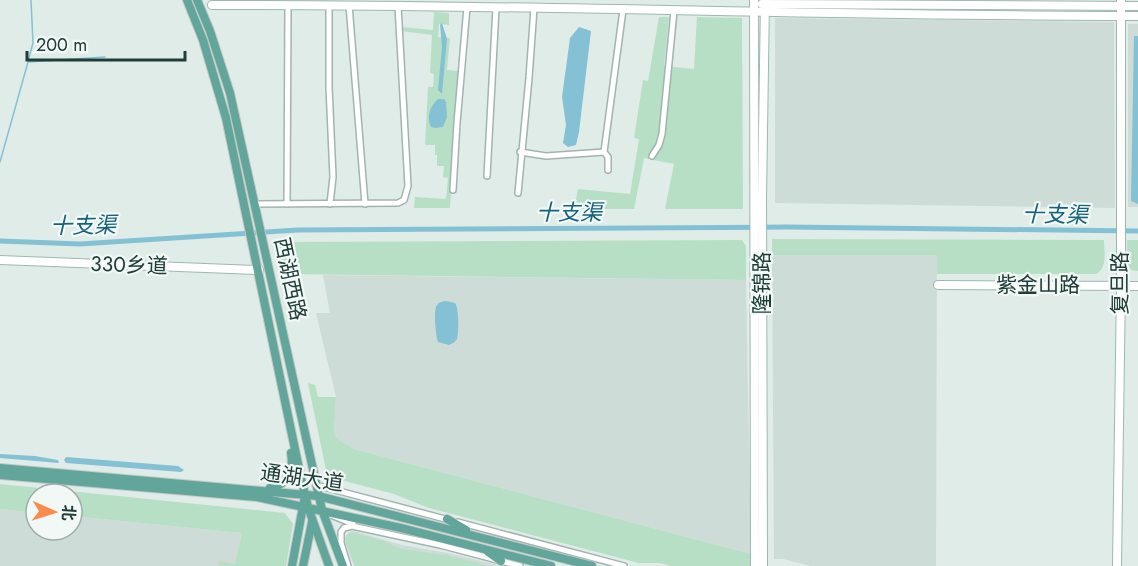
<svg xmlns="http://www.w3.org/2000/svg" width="1138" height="566" viewBox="0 0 1138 566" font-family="Jost,'Noto Sans SC',sans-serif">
<rect width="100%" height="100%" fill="#e0ece8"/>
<g fill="#cedcd7">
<path d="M775,18L1114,22L1115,208L775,203Z"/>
<rect x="1128" y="24" width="10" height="183"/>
<path d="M772,255H937L936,566H811L783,559H774Z"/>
<path d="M323,275L746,280L751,554L354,449L339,440L334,434L336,397L316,313H330Z"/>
<path d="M0,509L36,513V530H72V516L242,533L235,566H0Z"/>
<path d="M354,531L402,545L448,553L502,566H354L344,539L349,532Z"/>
</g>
<g fill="#b7dfc6">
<path d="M434,12L449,13V25L439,24L438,37L450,38L447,70L458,71L450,208H414L415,197L446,199L448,178L443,177L444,166H437V155H435V145H425L428,87H433L434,74L430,73L432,35L401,31V27L433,30Z"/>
<path d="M659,17H669L664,66L694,69L697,17L742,18L743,209H665L674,164L644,158L634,209H574L578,189L630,194L639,139L634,138L643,80L648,81Z"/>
<path d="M772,239L1104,240C1104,252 1108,267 1096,274H937V255H772Z"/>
<path d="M742,240L746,246V280L285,274L279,242Z"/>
<path d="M1127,240H1138V271L1131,270L1127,263Z"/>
<path d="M308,383L315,385L318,397H336L334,434L339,440L354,449L751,554V566H670L661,563H639L429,508L394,494L333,478L326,470Z"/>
<path d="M0,484L285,513L293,524L286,566H218L219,561L235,564L242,533L72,516V494H36V513L0,509Z"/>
<path d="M352,532L387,542L401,549L446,555L489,566H355L346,543V536Z"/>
</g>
<g fill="#84c1d5">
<path d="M442,23L447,39L442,94L438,90L442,47L440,25Z"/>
<path d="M579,27L591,31L579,132L576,145L568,147L563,143L566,125L562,97L570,38Z"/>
<path d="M1134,36H1138V204L1131,201Z"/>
<path d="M438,99H444L446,102L447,117L443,127L435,128L431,127C426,117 430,106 438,99Z"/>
<path d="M446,301L455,303C459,308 459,332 457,339C454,343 453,343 449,345L438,342C436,337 433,309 437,305C439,302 443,301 446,301Z"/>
<path d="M0,454L35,456L58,460L59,463L0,458Z"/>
<path d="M66,457L178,466L184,470L181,472L66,463L64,460Z"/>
</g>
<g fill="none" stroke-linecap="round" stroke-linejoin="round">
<g stroke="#84c1d5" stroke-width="1.5">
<path d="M28,61L33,43L31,0"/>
<path d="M0,162L28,62L105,57"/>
</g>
<path stroke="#84c1d5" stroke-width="5" d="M0,241L80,244L298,230L786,227L1138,231"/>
<g stroke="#a3b4b0" stroke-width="8">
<g id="street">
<path d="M329,5V87L333,177L330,204"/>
<path d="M349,5L365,204"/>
<path d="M520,152L546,156L604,152"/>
<path d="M652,156L659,145L662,134L674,11"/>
<path d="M608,170V157L604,152L623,10"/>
<path d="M487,176L496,8"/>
<path d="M453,190L457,123L467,7"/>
<path d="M518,193L529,78L534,8"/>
<path d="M255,204L398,203L404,200L408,186L398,6"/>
<path d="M287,204L288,5"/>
<path d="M316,485L449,520"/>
<path d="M331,515L353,524"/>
<path d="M458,522L624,566"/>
<path d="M348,566L341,543V532L344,528L352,526L440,545L520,566"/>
</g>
</g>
<g stroke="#9eb8b1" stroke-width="10">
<g id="secondary">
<path d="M754,0L755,566"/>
<path d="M762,4L1138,6"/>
<path d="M212,5C521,4 829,16 1138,16"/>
<path d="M0,260L259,270"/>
<path d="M938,285L1138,286"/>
<path d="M763,566L762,198L765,0"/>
<path d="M1117,566L1121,285V0"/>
</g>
</g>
<g stroke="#c1c9c7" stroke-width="10">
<g id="primary">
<path d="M187,0L203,40L226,118L301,478L308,507L329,566"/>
<path d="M197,0L210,31L230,93L322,510L343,566"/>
<path d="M0,468L318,496L592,566"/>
<path d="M0,475L257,497L401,528L551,566"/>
<path d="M270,488C288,485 294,470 291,453"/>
<path d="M447,519L466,530"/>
<path d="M488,552L501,561"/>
<path d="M292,566L304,501"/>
<path d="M303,566L312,522"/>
</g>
</g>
<use href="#street" stroke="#fff" stroke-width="5"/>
<use href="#secondary" stroke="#fff" stroke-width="8"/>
<use href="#primary" stroke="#62a59a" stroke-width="8"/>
</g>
<g text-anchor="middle" stroke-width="4.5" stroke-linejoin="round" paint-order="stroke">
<g font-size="21" fill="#203d38" stroke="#f1f8f5">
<text transform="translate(129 265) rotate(2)" y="7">330乡道</text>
<text transform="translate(290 279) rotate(78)" y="7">西湖西路</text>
<text transform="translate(762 283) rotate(-90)" y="7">隆锦路</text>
<text transform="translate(1120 283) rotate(-90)" y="7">复旦路</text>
<text x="1038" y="292">紫金山路</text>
<text transform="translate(302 478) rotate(8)" y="7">通湖大道</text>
</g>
<g font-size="22" font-style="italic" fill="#16627d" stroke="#f1f8f5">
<text x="569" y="220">十支渠</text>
<text transform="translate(1055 214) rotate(1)" y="8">十支渠</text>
<text transform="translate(83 225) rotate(-1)" y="8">十支渠</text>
</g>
</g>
<g transform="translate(54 512) rotate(93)"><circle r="28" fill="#f1f8f5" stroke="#9dada9" stroke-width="1.5"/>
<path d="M0-4.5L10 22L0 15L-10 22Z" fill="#fb8a4f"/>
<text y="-9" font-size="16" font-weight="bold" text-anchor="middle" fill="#203d38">北</text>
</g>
<path d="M27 51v9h158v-9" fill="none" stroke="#203d38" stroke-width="3"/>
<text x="36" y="51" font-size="18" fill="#203d38" stroke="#f1f8f5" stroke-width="4.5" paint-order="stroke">200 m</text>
</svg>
